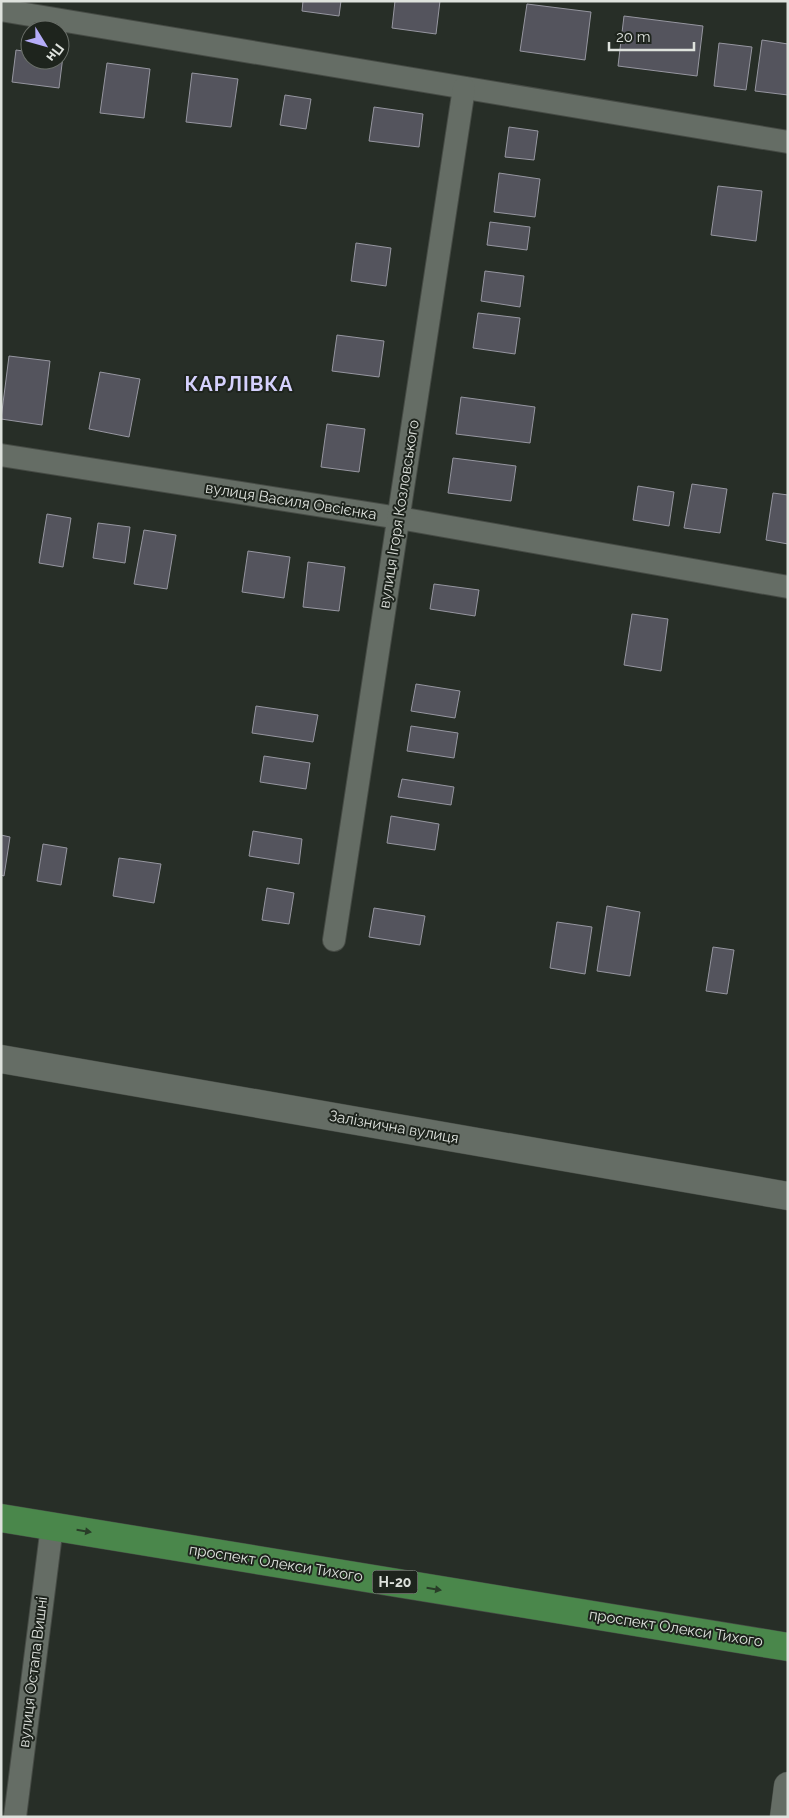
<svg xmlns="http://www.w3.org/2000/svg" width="789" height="1818" viewBox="0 0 789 1818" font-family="Raleway,sans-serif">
<rect width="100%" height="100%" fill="#272e27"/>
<g fill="#54545d" stroke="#9696a0">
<path d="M303,1H341L339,16L302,11Z"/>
<path d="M395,1H440L436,34L392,28Z"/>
<path d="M527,4L591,12L585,60L520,51Z"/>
<path d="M624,16L703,26L697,76L618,66Z"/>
<path d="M762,40L788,44V95L755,91Z"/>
<path d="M719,43L752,47L746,90L714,86Z"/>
<path d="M16,50L30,52V60H60V56H63L59,88L12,82Z"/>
<path d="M107,63L150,69L144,118L100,113Z"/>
<path d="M192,73L238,79L231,127L186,122Z"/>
<path d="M285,95L311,99L306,129L280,125Z"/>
<path d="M374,107L423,114L419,147L369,141Z"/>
<path d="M509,127L538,131L534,160L505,157Z"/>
<path d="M499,173L540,179L535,217L494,212Z"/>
<path d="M718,186L762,191L756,241L711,235Z"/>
<path d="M490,222L530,227L527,250L487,245Z"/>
<path d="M356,243L391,248L386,286L351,281Z"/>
<path d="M485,271L524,276L520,307L481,301Z"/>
<path d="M478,313L520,318L515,354L473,348Z"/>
<path d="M337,335L384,341L379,377L332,371Z"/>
<path d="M9,356L50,361L42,425L1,419Z"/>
<path d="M100,372L140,379L129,437L89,429Z"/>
<path d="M461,397L535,407L530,443L456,434Z"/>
<path d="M327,424L365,429L359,472L321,467Z"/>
<path d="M453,458L516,466L511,501L448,493Z"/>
<path d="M692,484L727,489L720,533L684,528Z"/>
<path d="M638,486L674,492L669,526L633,520Z"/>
<path d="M773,493L788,495V544L766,540Z"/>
<path d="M47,514L71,518L63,567L39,563Z"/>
<path d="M98,523L130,527L125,563L93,558Z"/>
<path d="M144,530L176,535L167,589L134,584Z"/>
<path d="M248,551L290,557L284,598L242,592Z"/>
<path d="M308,562L345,567L339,611L303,607Z"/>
<path d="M434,584L479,590L475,616L430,609Z"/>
<path d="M632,614L668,619L661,671L624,665Z"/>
<path d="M416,684L460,691L455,718L411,711Z"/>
<path d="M256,706L318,715L313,742L252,733Z"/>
<path d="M411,726L458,733L454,758L407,751Z"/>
<path d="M264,756L310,763L306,789L260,782Z"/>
<path d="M402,779L454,787L451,805L398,797Z"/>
<path d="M391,816L439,824L435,850L387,843Z"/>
<path d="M253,831L302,839L299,864L249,856Z"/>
<path d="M1,835L10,837L4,876L1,875Z"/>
<path d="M43,844L67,848L61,885L37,881Z"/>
<path d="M119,858L161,864L154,903L113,896Z"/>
<path d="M267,888L294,893L289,924L262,920Z"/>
<path d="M607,906L640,912L630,976L597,971Z"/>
<path d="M374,908L425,916L420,945L369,937Z"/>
<path d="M557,922L592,927L585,974L550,968Z"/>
<path d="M713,947L734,950L727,994L706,991Z"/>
</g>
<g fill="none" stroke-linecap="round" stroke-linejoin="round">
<g stroke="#464b45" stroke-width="24">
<g id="minor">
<path d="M1,10L788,142"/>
<path d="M1,455L399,518L788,587"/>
<path d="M334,940L464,88"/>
<path d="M15,1817L52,1526"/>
</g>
</g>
<g stroke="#464b45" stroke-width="29">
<g id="tertiary">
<path d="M1,1059L788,1196"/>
<path d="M784,1817L788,1786"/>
</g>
</g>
<g stroke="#464b45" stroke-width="29">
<path id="primary" d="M1,1518L788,1647"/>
</g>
<use href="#minor" stroke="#656d65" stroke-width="22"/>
<use href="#tertiary" stroke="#656d65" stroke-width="28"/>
<use href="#primary" stroke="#4a874b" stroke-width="28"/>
</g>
<defs><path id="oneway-solid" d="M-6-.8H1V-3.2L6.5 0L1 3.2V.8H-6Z" transform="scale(1.25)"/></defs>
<g fill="#293d28">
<use href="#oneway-solid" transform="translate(84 1531) rotate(9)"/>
<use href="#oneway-solid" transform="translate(434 1589) rotate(9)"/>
</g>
<g text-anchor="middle" stroke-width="4" stroke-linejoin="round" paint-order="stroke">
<rect fill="#1e241d" stroke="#a4a9a3" stroke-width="1" x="372.5" y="1570.5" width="45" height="23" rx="4"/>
<g font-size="14" font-weight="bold" fill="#dee2dd">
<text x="395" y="1587">Н-20</text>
</g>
<g font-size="15" fill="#dee2dd" stroke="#1e241d">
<text transform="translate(291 501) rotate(9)" y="5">вулиця Василя Овсієнка</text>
<text transform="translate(399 514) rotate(-81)" y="5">вулиця Ігоря Козловського</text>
<text transform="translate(394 1127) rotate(10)" y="5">Залізнична вулиця</text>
<text transform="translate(276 1563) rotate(9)" y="5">проспект Олекси Тихого</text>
<text transform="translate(676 1628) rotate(9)" y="5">проспект Олекси Тихого</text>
<text transform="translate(33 1672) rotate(-83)" y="5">вулиця Остапа Вишні</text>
</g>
<g font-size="20" font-weight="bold" letter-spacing="1" fill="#d5d1fd" stroke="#1e241d">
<text x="239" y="391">КАРЛІВКА</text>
</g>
</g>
<rect width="789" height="1818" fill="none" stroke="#dee2dd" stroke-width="5"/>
<g transform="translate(45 45) rotate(127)"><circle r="24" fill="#1e241d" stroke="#6b706a"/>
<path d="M0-4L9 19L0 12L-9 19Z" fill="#b5acf8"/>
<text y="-8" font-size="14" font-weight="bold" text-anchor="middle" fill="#dee2dd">Пн</text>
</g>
<path d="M609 42v8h85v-8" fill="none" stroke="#dee2dd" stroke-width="2.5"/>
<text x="616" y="42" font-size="15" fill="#dee2dd" stroke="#1e241d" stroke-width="4" paint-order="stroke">20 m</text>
</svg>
